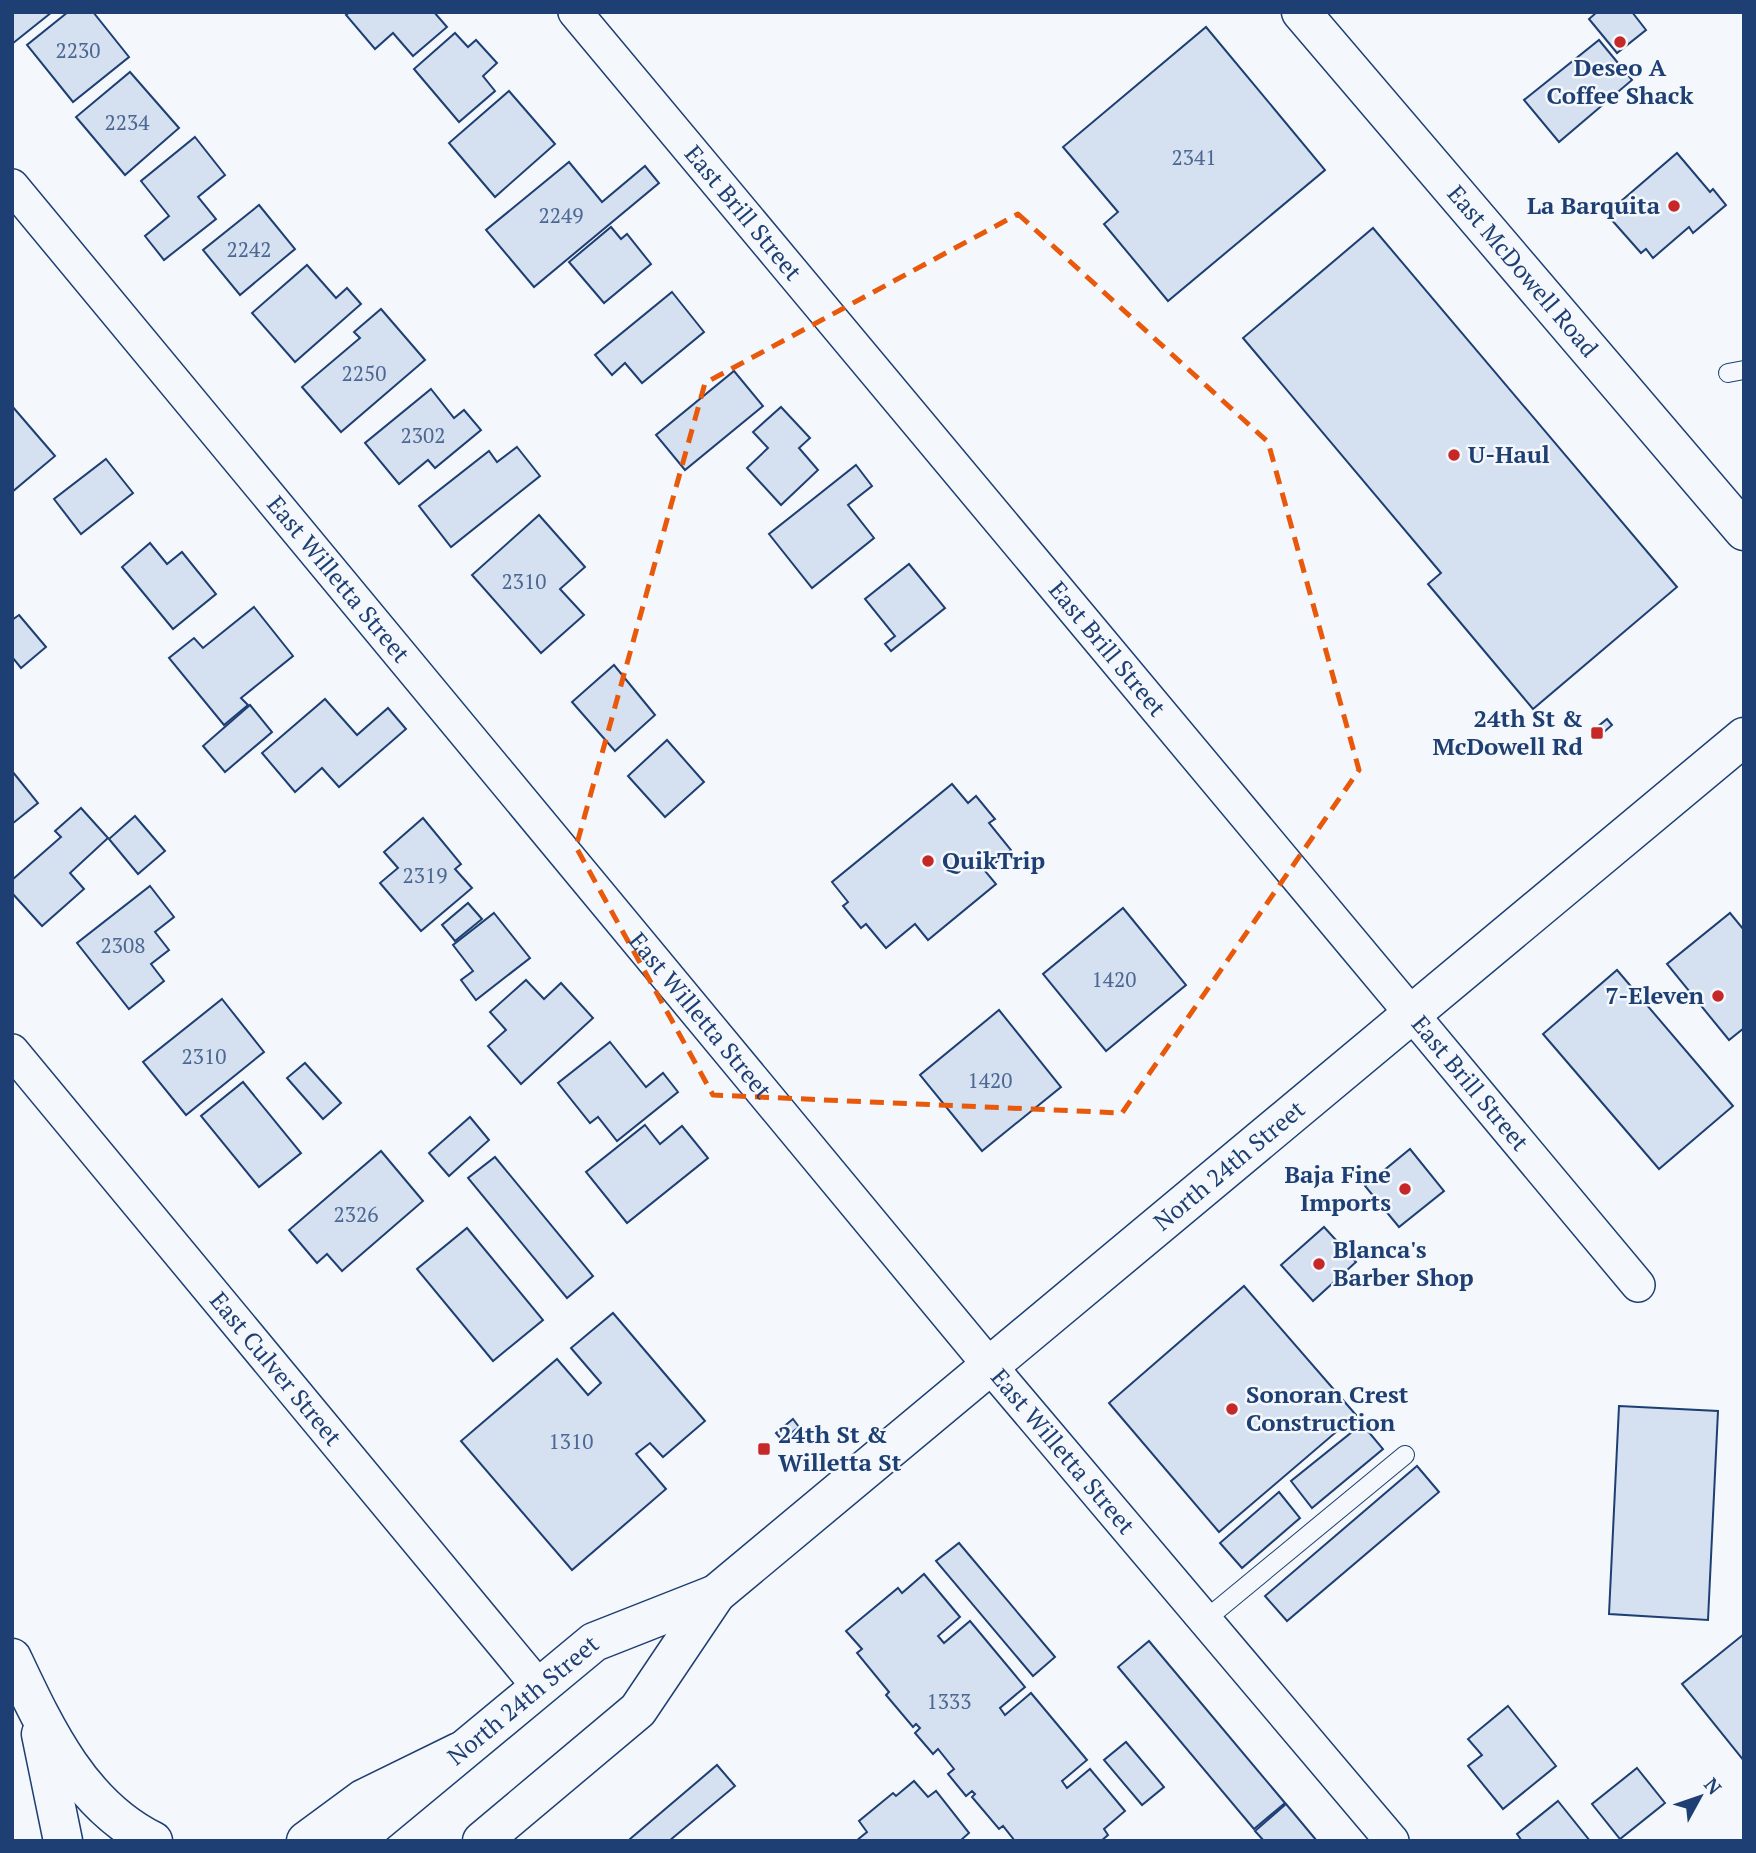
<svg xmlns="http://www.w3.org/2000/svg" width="1756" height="1853" viewBox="0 0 1756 1853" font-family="'PT Serif',serif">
<rect width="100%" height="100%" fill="#f4f7fb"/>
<g fill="#d5e0f0" stroke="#1d3f73" stroke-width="2">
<path d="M12,12H52L12,44Z"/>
<path d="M68,12H93L129,57L73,102L27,45Z"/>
<path d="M350,12H434L447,27L413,56L393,33L375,49L346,15Z"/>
<path d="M1597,12H1632L1646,30L1617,53L1589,19Z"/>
<path d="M1206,27L1325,170L1168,301L1104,224L1118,212L1063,147Z"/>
<path d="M455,33L468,47L476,40L497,63L483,76L495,91L459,122L414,69Z"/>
<path d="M1599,40L1632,80L1559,142L1524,100Z"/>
<path d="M130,72L179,128L125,175L76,117Z"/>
<path d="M509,91L555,144L495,197L449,143Z"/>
<path d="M195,137L225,175L198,197L216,219L164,260L145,236L169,216L141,181Z"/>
<path d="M1677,153L1710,192L1713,189L1726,205L1693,233L1689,227L1653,258L1646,249L1641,253L1610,218L1624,206L1620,202Z"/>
<path d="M569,162L602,202L645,166L659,183L534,287L486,230Z"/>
<path d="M259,205L295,249L240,295L203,250Z"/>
<path d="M611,227L621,239L627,234L651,264L604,303L569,262Z"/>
<path d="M1373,228L1677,587L1533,709L1428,584L1441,573L1243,338Z"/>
<path d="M307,265L336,298L347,288L361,304L295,362L252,313Z"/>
<path d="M672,292L704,332L642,383L625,363L612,375L595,355Z"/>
<path d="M381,309L425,360L341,432L302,387L360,338L354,332Z"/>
<path d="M734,371L763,406L685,470L656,435Z"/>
<path d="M431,389L454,418L464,410L481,430L435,468L428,460L399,484L365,443Z"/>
<path d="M12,406L55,456L12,492Z"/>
<path d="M781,407L810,438L799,448L818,470L781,505L747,468L768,448L753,432Z"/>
<path d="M517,447L540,476L451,547L419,506L489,451L497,462Z"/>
<path d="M106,459L133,493L81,534L54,499Z"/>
<path d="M856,465L872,486L848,505L874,538L812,588L769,534Z"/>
<path d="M539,515L585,567L560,589L584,615L541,653L472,575Z"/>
<path d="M150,543L167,564L182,552L216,594L173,629L122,567Z"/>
<path d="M909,564L945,608L891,651L885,644L895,636L865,599Z"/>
<path d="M254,607L293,656L241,698L248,705L224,725L169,658L194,638L203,648Z"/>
<path d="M19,615L46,647L21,668L12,657V620Z"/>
<path d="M614,665L655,715L615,751L572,702Z"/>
<path d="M325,699L357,735L388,708L406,729L339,787L322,768L295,792L262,753Z"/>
<path d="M250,705L272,732L225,772L203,746Z"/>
<path d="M1607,719L1612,725L1596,739L1591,732Z"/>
<path d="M667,740L704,782L665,817L628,776Z"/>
<path d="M12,771L38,803L12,824Z"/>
<path d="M952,784L968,803L976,796L995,819L989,823L1011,850L985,871L996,884L928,940L915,924L886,948L866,924L861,928L843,906L848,902L832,882Z"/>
<path d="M81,808L108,838L70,873L84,889L42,926L12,893V880L61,837L55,831Z"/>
<path d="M135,816L165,851L138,874L109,839Z"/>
<path d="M423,818L461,864L455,869L472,888L421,931L380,883L398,868L384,852Z"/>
<path d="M150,886L174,917L155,932L169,950L151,964L164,981L129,1009L77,943Z"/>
<path d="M468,903L482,919L455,941L442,925Z"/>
<path d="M1123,908L1186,985L1106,1051L1043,974Z"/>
<path d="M494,913L530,958L476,1000L461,980L473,971L453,945Z"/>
<path d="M1730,913L1744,930V1028L1729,1040L1667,964Z"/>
<path d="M1617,970L1733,1106L1659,1169L1543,1034Z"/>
<path d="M526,980L544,999L561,983L593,1018L521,1084L488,1046L506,1030L490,1012Z"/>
<path d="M222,999L264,1052L186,1115L143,1062Z"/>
<path d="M999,1010L1061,1087L982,1151L920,1075Z"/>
<path d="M610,1042L646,1087L663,1073L678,1092L617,1141L598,1117L590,1123L558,1083Z"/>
<path d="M305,1063L341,1103L323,1119L287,1078Z"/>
<path d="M243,1082L301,1153L259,1187L201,1116Z"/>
<path d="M470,1117L489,1140L449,1176L429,1153Z"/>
<path d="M645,1125L660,1144L682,1126L708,1158L627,1223L586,1172Z"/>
<path d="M1410,1149L1444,1191L1399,1227L1365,1186Z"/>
<path d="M381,1151L423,1201L342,1271L327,1254L317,1263L289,1230Z"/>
<path d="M495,1157L593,1276L567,1298L468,1178Z"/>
<path d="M1324,1227L1356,1262L1313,1301L1281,1265Z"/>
<path d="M467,1228L543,1320L493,1361L417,1269Z"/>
<path d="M1244,1286L1356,1415L1219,1532L1109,1403Z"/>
<path d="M613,1313L705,1421L663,1457L650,1443L636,1454L666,1489L572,1570L461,1441L557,1359L588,1395L601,1383L571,1348Z"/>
<path d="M1619,1406L1718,1411L1708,1620L1609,1614Z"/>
<path d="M793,1419L799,1427L782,1440L776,1433Z"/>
<path d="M1362,1424L1383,1449L1312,1508L1291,1481Z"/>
<path d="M1417,1466L1439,1492L1287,1621L1265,1596Z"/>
<path d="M1279,1492L1300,1518L1242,1568L1220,1543Z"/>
<path d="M959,1543L1055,1657L1033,1676L936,1561Z"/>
<path d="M924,1574L960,1617L938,1636L944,1643L970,1621L1025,1687L1000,1708L1005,1715L1031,1693L1087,1760L1062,1781L1067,1788L1090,1769L1125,1811L1104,1829L1108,1835L1101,1841H1015L1003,1826L999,1829L972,1797L975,1794L972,1791L966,1796L948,1774L954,1769L938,1749L933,1754L915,1733L920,1728L916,1724L913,1727L886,1695L889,1692L857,1653L862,1649L846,1631L898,1588L902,1593Z"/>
<path d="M1744,1634V1761L1682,1684Z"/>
<path d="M1149,1641L1285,1803L1254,1829L1118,1667Z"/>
<path d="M1508,1706L1556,1766L1503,1809L1468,1766L1482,1755L1468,1739Z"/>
<path d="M1126,1742L1164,1787L1142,1805L1104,1760Z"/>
<path d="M717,1765L735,1786L669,1841H631L630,1839Z"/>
<path d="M1637,1768L1665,1803L1620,1839L1592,1804Z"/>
<path d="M914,1781L928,1797L936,1791L969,1833L960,1841H856L867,1832L859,1821L893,1793L896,1796Z"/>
<path d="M1558,1801L1590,1841H1522L1517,1834Z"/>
<path d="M1286,1804L1317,1841H1264L1255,1831Z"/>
</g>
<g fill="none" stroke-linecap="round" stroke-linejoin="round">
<g stroke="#1d3f73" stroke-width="20">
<g id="service">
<path d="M1728,373L1744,370"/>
<path d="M1205,1620L1405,1455"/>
</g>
</g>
<g stroke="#1d3f73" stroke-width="36">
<g id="minor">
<path id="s1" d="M575,12L1638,1285"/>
<path id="s2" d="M12,186L990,1366L1392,1841"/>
<path id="s3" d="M12,1051L539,1687"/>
</g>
</g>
<g stroke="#1d3f73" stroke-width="41">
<g id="secondary">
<path id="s4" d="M354,1841L594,1642L716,1594"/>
<path id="s5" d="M482,1841L638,1710L716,1594L1744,737"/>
</g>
</g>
<g stroke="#1d3f73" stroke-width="41">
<g id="primary">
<path id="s6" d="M1301,12L1744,531"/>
</g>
</g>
<g stroke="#1d3f73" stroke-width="41">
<g id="motorway">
<path d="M12,1658C45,1728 80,1805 153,1841"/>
<path d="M41,1734L63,1841"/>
<path d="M306,1841L363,1799L459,1752"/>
</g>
</g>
<use href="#service" stroke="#f4f7fb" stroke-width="18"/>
<use href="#minor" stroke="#f4f7fb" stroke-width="33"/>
<use href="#secondary" stroke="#f4f7fb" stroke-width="38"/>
<use href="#primary" stroke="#f4f7fb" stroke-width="38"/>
<use href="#motorway" stroke="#f4f7fb" stroke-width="38"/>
</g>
<path fill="none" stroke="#e8590c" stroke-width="5" stroke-dasharray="14 9" stroke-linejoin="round" d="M1018,214L1268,442L1359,770L1122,1113L713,1095L576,847L705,383Z"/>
<g fill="#c62828" stroke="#f4f7fb" stroke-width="2.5">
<circle cx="1620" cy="42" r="7"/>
<circle cx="1674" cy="206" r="7"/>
<circle cx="1454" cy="455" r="7"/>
<rect x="1590" y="726" width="14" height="14" rx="3.5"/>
<circle cx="928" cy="861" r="7"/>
<circle cx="1718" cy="996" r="7"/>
<circle cx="1405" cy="1189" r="7"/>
<circle cx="1319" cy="1264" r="7"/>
<circle cx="1232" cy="1409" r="7"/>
<rect x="757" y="1442" width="14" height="14" rx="3.5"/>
</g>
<g text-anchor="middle" stroke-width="5" stroke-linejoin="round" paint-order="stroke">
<g font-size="21" fill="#4b6792">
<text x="78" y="58">2230</text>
<text x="127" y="130">2234</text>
<text x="1194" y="165">2341</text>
<text x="561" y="223">2249</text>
<text x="249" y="257">2242</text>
<text x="364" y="381">2250</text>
<text x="423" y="443">2302</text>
<text x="524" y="589">2310</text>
<text x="425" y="883">2319</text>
<text x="123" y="953">2308</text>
<text x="1114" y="987">1420</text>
<text x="204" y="1064">2310</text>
<text x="990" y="1088">1420</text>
<text x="356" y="1222">2326</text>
<text x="571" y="1449">1310</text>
<text x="949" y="1709">1333</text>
</g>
<g font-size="24" font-weight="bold" fill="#1d3f73" stroke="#f4f7fb" text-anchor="start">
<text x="1620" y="76" text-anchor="middle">Deseo A<tspan x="1620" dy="28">Coffee Shack</tspan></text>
<text x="1660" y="214" text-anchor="end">La Barquita</text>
<text x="1468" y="463">U-Haul</text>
<text x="1583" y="727" text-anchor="end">24th St &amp;<tspan x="1583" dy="28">McDowell Rd</tspan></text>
<text x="942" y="869">QuikTrip</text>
<text x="1704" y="1004" text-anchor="end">7-Eleven</text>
<text x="1391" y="1183" text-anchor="end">Baja Fine<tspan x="1391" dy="28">Imports</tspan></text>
<text x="1333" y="1258">Blanca's<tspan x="1333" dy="28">Barber Shop</tspan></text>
<text x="1246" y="1403">Sonoran Crest<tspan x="1246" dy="28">Construction</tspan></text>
<text x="778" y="1443">24th St &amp;<tspan x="778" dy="28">Willetta St</tspan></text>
</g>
<g font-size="24" fill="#1d3f73" stroke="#f4f7fb">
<text dy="8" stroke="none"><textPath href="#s1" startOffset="262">East Brill Street</textPath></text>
<text dy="8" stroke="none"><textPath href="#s6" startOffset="341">East McDowell Road</textPath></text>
<text dy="8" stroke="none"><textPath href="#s2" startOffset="511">East Willetta Street</textPath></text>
<text dy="8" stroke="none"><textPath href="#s1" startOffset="830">East Brill Street</textPath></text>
<text dy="8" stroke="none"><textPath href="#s2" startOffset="1078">East Willetta Street</textPath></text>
<text dy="8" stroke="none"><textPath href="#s1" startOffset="1396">East Brill Street</textPath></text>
<text dy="8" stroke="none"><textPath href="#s5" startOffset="1012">North 24th Street</textPath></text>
<text dy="8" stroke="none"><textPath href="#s3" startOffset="413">East Culver Street</textPath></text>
<text dy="8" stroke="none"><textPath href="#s2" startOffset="1645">East Willetta Street</textPath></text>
<text dy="8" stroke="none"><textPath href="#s4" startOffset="220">North 24th Street</textPath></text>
</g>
</g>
<rect width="1756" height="1853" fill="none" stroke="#1d3f73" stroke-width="28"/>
<g transform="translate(1700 1797) rotate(50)" stroke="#f4f7fb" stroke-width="5" paint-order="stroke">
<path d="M0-5L12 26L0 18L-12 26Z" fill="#1d3f73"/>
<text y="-10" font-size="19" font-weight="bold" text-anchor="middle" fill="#1d3f73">N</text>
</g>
</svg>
